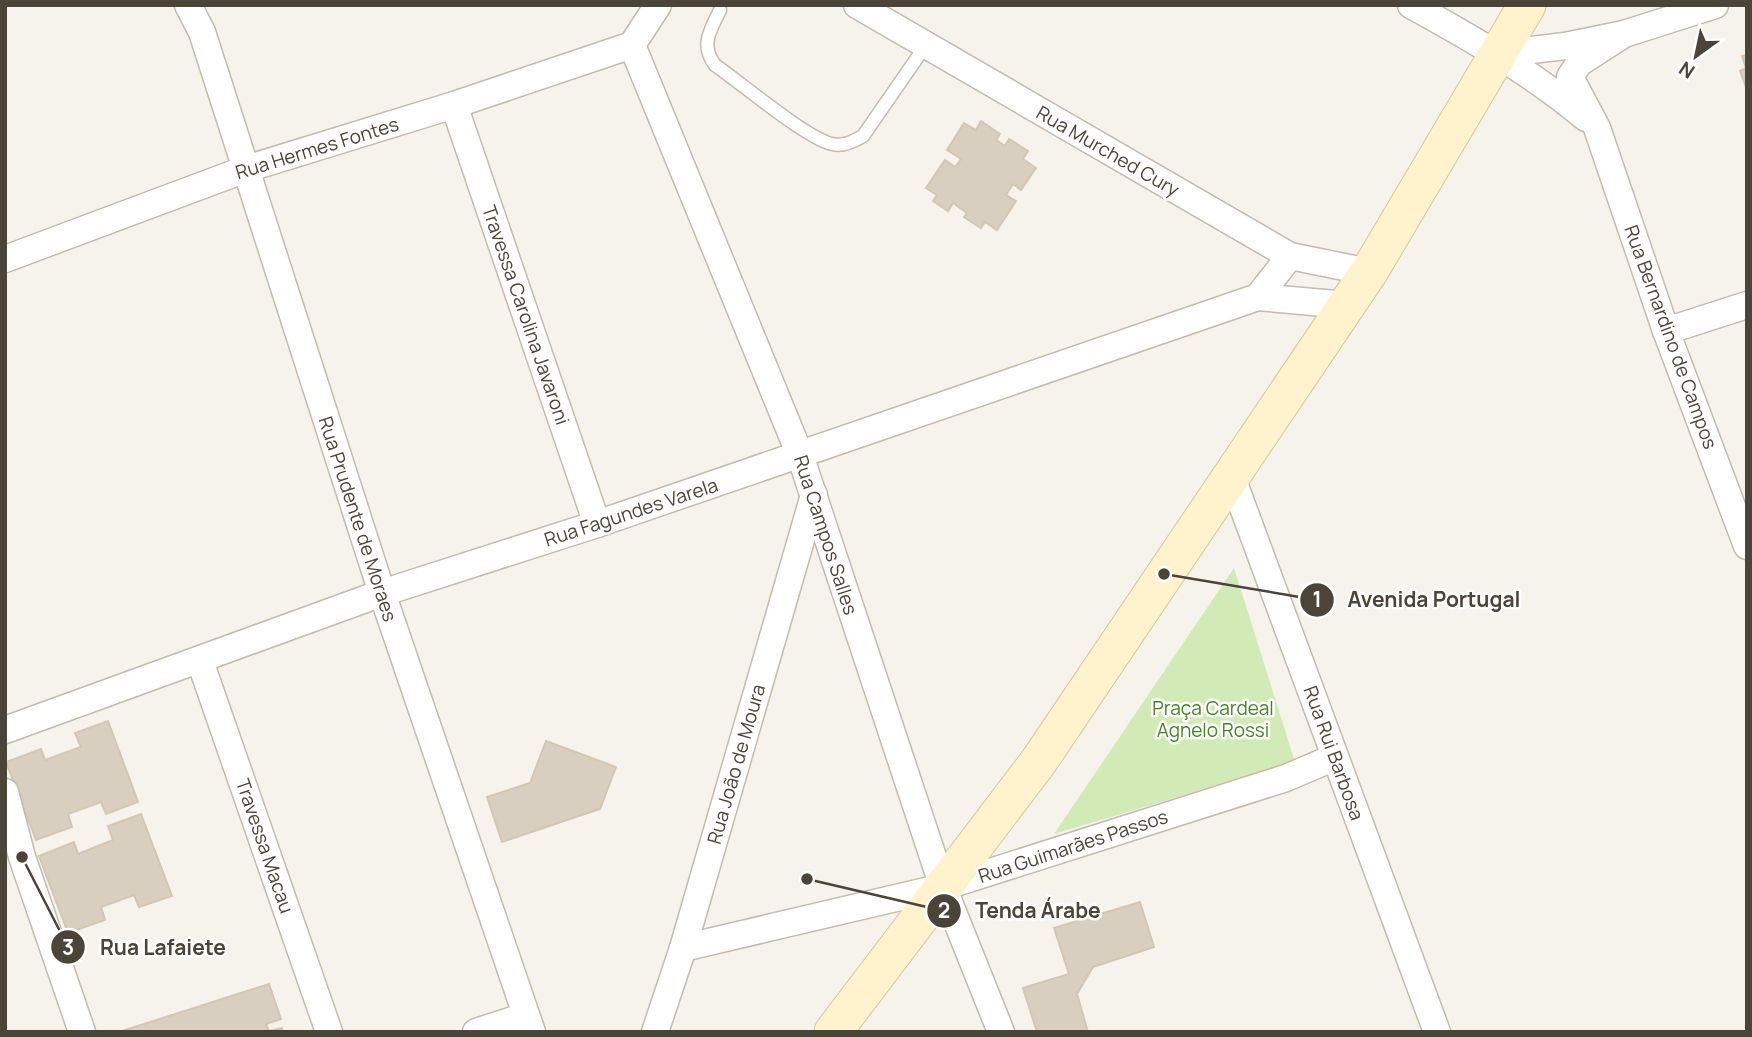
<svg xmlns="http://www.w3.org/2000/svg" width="1752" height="1037" viewBox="0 0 1752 1037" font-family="Manrope,sans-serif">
<rect width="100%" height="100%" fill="#f6f3ec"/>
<path fill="#d2eab5" d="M1234,568L1295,762L1054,834Z"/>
<g fill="#d8cfc1" stroke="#d3c7b4" stroke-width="2">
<path d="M1747,55V90L1740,71L1746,68L1742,56Z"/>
<path d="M981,121L1000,134L996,140L1005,146L1009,139L1028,151L1023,159L1036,168L1021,190L1013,184L1006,195L1016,201L997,230L985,222L981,228L964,217L967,213L953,203L948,211L933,201L937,195L926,188L945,160L955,167L961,159L947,150L964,123L976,130Z"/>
<path d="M108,721L138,802L106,814L101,802L68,814L72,827L36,840L6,762L41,749L45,760L81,747L75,733Z"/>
<path d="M546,741L616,767L600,809L502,842L487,797L530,783Z"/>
<path d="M141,814L172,896L139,907L134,895L101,907L105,920L68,933L39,856L74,842L78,854L113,840L108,826Z"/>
<path d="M1140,902L1154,947L1093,967L1077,994L1088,1032H1037L1023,988L1069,974L1054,928Z"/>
<path d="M269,984L281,1019L266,1024L269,1031L282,1028L283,1032H119Z"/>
</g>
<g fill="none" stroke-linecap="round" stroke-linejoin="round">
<g stroke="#c2bbae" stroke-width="15">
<path id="lane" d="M720,10C710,31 700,45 715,65C741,83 806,138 832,144C843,147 854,141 863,136L926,45"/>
</g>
<g stroke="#c2bbae" stroke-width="29">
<g id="street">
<path d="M188,5L202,32L382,593L532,1032"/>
<path d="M857,5L1290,256L1369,272"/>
<path d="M1411,5C1473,39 1532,73 1586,118"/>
<path d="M1624,34L1579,63L1570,77L1597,128L1666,331L1747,546"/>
<path d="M632,45L800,455L943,887L1001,1032"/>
<path d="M632,45L658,5"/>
<path d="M1499,54L1565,46L1624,34L1715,5"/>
<path d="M454,105L597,524"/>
<path d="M5,259L246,169L454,105L632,45"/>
<path d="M1258,297L1290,256"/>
<path d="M1666,331L1747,305"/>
<path d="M1231,475L1437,1032"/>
<path d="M200,661L329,1032"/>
<path d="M5,730L382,593L597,524L1258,297L1346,305"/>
<path d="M5,792L22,857L82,1032"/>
<path d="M683,948L943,887L1286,778L1335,757"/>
<path d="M476,1032L525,1016"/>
<path d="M655,1032L683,948L814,495"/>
</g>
</g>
<g stroke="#d6c79b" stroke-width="39">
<path id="secondary" d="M833,1032L1039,761L1369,272L1527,5"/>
</g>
<use href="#lane" stroke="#fff" stroke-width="12"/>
<use href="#street" stroke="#fff" stroke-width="26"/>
<use href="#secondary" stroke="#fff3cd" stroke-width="37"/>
</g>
<g text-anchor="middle" stroke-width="5" stroke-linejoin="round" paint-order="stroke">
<g font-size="19" fill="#4b4439" stroke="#fff">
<text transform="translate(317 148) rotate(-17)" y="7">Rua Hermes Fontes</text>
<text transform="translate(1108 151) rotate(30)" y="7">Rua Murched Cury</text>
<text transform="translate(526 315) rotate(71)" y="7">Travessa Carolina Javaroni</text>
<text transform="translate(1671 337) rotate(70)" y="7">Rua Bernardino de Campos</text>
<text transform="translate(631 512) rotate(-18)" y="7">Rua Fagundes Varela</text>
<text transform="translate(358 519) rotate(72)" y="7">Rua Prudente de Moraes</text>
<text transform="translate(826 535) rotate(72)" y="7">Rua Campos Salles</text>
<text transform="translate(1334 753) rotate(70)" y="7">Rua Rui Barbosa</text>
<text transform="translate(736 764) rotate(-74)" y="7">Rua João de Moura</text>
<text transform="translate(265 846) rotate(71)" y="7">Travessa Macau</text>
<text transform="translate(1073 846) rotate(-18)" y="7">Rua Guimarães Passos</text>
</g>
<g font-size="19" fill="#4a7f2a" stroke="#fff">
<text x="1213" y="715">Praça Cardeal<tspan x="1213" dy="22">Agnelo Rossi</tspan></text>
</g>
</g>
<path fill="none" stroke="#4b4439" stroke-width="2.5" d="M1164 574L1317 600M807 879L944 911M22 857L68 947"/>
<g fill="#4b4439" stroke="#fff" stroke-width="2.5">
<circle cx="1164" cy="574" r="7"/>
<circle cx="807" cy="879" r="7"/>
<circle cx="22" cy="857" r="7"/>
<circle cx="1317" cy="600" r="18"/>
<circle cx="944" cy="911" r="18"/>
<circle cx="68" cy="947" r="18"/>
</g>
<g font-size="21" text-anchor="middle" font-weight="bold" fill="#fff">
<text x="1317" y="607">1</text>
<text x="944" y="918">2</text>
<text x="68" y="955">3</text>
</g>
<g font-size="21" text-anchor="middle" font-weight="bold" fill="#4b4439" stroke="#fff" stroke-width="5" stroke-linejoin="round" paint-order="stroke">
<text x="1434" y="607">Avenida Portugal</text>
<text x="1038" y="918">Tenda Árabe</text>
<text x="163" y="955">Rua Lafaiete</text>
</g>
<rect width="1752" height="1037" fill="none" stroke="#4b4439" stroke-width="14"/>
<g transform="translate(1696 56) rotate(213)" stroke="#ffffff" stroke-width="5" paint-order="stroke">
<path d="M0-5L12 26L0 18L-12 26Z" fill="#4b4439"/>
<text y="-10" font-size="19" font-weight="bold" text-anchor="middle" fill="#4b4439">N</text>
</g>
</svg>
